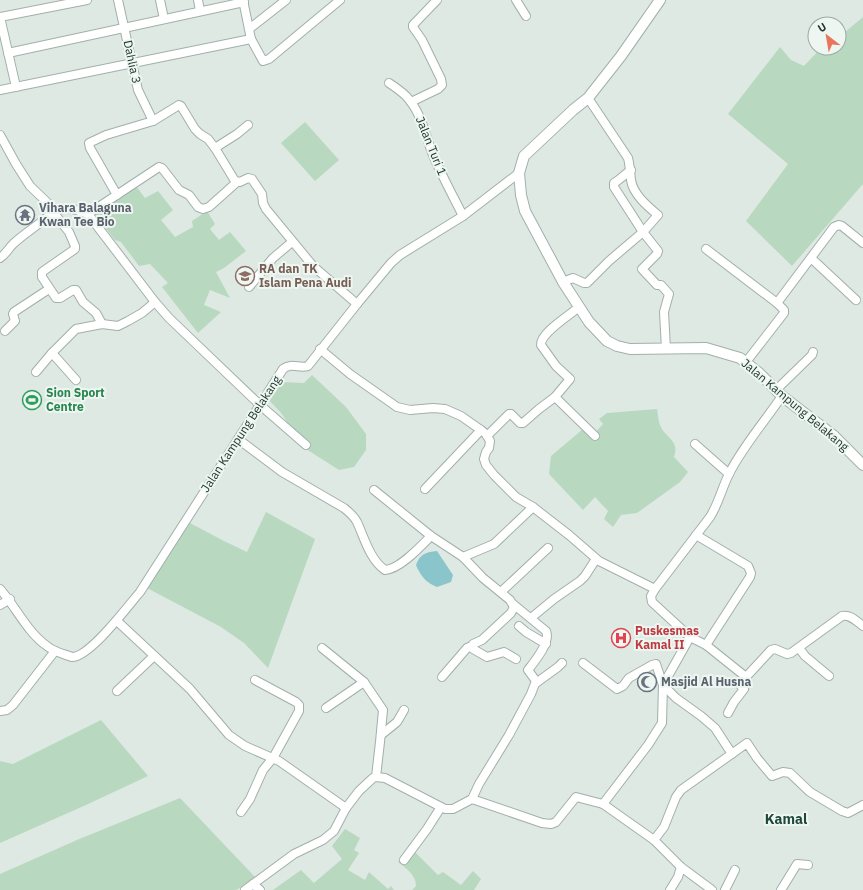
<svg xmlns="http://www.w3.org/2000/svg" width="863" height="890" viewBox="0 0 863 890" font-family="'IBM Plex Sans',sans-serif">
<rect width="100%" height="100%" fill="#dee9e3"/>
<g fill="#b8d9bf">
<path d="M863,17V184L792,266L746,221L788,164L728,114L780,47L791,60L804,66C819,51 817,48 839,48V37Z"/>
<path d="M305,122L339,160L315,181L281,143Z"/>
<path d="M133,182L145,198L158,191L173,210L161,220L175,237L193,227L192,221L207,211L215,224L210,229L219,240L230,232L246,251L224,268L216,272L230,298L210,290L204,305L221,312L198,333L162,287L168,283L150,264L139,266L121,242L115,240L92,210Z"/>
<path d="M312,375L346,407L366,434V450L354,467L339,470L303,447L282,414L268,399L281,382L304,383Z"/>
<path d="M657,409C658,414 658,420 660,425C665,438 680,440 674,457L688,472L680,482L637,513L621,515L613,527L604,519L608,511L595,497L583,510L549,474L551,456L583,429L592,436L603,424L599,419L607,413Z"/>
<path d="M266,512L315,539L268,668L244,643L221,627L147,588L188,522L224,541L247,552Z"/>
<path d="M101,720L148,776L86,805L0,843V761L13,764Z"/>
<path d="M180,798L257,879L236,890H0V874L77,840Z"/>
<path d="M345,829L360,838L354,850L359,853L348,870L365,880L369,872L388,889L391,886L394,890H273L301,870L314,883L342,859L332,846Z"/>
<path d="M411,848L438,875L443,872L461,885L473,871L481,879L474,890H412L416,886C416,875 407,869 398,862Z"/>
</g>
<path fill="#89c5cb" d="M437,551L453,575L451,582L437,587C426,583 420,575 416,565C420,554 426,552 437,551Z"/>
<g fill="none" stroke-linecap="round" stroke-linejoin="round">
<g stroke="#a2b0aa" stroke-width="10">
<g id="minor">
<path d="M118,0L138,90L153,121"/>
<path d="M160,0L164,19"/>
<path d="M198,0L200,11"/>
<path d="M243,0L251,39L263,61L269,59L340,0"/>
<path d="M516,0L526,16"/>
<path d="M249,29L286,0"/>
<path d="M8,53L244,2"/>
<path d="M389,83C395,87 401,91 406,96C422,113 425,135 433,155C442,176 453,196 463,216"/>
<path d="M16,87L0,17L87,0"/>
<path d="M0,90L251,39"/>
<path d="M411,102L438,89L442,85L441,79L422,40L413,27V25L437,0"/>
<path d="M0,135L16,164L30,186L55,210L70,208L88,214L155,302L169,318L260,405L306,445"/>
<path d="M215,148L237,134L248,125"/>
<path d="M631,170C625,174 621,179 614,183V187L643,232L658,251L657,254L642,269L657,285H661L669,294L664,312L666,349"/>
<path d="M117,195L90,148L89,143L106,135L153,121L179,105L181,106L195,129L200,134L208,139L215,148L235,181L240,182L248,178L252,179L262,194L263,203L266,209L313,266L357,304"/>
<path d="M53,212L69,232L75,246V249L42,272V277L56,298H60L73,290H76L83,302L96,313L102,324"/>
<path d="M88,214L159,167L162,168L179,190L189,195L198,207L203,209L209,207L237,182"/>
<path d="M706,249L777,303L784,310V313L746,362"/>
<path d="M0,258C6,254 8,249 13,244C26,232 42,223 55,210"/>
<path d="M811,258L856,300"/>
<path d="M563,282L573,278L584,283H587L609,261L643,232L658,215C647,206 633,194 631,180C630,172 630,166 628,158L588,98"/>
<path d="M249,287L273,258L292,242"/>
<path d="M777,303L834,227L839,225L842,226L863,243"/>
<path d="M5,331L15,321L13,314L14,312L49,289"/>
<path d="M320,349L350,374L397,407L410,410L433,408L445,409L461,416L481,430L486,434L490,441L489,448L486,452L484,459L486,465L494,475L516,497L533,507L569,535L599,561L655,589"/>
<path d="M52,353L76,380"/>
<path d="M36,372L52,353L76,329L102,324L118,326L128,321L142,313L155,302"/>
<path d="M776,390L812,355L813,352"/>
<path d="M555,397L570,379L556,366L541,345C540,333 570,315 579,307"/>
<path d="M487,436L509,414H511L520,423H523L539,409L555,397L595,436"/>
<path d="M238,439L282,472L344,508C349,512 354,516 357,522C364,537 370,560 385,570C400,569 421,546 431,536"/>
<path d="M695,444L729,474"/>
<path d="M425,489L481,430"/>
<path d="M374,490L431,536L463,557L483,578L510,600L514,607L511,613L482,640L473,644L472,646L473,649L487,657L504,652L516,659"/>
<path d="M696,535L743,563L748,566L751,573L750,577L706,645"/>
<path d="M463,557L494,544L533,507"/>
<path d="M0,589C16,607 27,632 47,646C54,652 64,654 72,657C90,657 128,606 140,592L283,369C292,362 299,369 308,366L357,304L391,263L400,255L463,216L519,173"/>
<path d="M501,592L548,548"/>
<path d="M0,605L10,599"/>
<path d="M531,618L554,599L580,581L585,576L596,559"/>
<path d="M117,621L190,689L229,735L245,746L279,761L346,808"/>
<path d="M519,626L526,632L546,644"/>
<path d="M690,637L706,645L746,677L771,650L775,649L787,654L791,653L842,616C850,614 856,621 863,626"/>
<path d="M322,648L364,682L381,707L383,710L380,742L376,777"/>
<path d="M799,648L805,656L829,676"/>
<path d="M583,663L617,689L623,686L629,678L652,665L656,664L663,685L676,698L701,716L715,728L732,754"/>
<path d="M442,677L467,648L472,646"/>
<path d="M536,683L558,667L562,663"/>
<path d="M117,691L154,656"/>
<path d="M326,708L364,682"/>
<path d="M0,711L7,710L13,705L55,651"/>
<path d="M728,713L734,702L744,689L741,686L746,677"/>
<path d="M381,735L397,722L404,710"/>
<path d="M472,799L479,784L509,735L531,694L536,681L528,670C535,661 551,642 546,631L513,604"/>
<path d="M241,812L250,799L263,770L273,758L299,711V705L296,702L255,680"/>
<path d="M654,840L664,827L676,797L681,790L747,743L757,758L772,776L783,772L790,773L810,792L842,811L848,813L863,805"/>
<path d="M404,860L427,829L441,807"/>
<path d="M253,884L260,890"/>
<path d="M245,890L294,854L323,840L334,831L346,808L359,791L373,778L376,777L385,778L445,809H453L472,799L542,823L551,824L556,822L576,797L603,804"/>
<path d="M670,890L678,877L681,867"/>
<path d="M712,890L681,867L654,840L603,804L648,745L662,723L663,685L690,637L652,602L651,596L655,589L710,517C719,503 722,487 730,472C744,445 765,421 782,396"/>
<path d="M725,890L735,870"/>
<path d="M781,890L797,864L808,865"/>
</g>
</g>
<g stroke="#a2b0aa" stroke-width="12">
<path id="tertiary" d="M660,0L621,56L588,98L573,110L524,156L519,173L521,195L525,211L563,282L589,322L607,341L617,346L630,349L706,348L740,358L759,373L782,396L834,436L863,465"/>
</g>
<use href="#minor" stroke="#fff" stroke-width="8"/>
<use href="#tertiary" stroke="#fff" stroke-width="10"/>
</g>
<defs>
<g id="temple-ring" transform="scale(1)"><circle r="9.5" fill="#eef6f2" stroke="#6b7280" stroke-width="1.5"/><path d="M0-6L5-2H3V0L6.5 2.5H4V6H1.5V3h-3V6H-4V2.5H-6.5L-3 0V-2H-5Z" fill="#6b7280"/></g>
<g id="school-ring" transform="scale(1)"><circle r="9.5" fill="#eef6f2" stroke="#8d6e63" stroke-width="1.5"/><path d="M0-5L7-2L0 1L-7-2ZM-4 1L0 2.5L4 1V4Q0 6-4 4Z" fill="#8d6e63"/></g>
<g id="stadium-ring" transform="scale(1)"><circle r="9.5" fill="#eef6f2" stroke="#2e9e5b" stroke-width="1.5"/><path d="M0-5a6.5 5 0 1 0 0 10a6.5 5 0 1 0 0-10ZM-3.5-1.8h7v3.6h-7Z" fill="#2e9e5b"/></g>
<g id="hospital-ring" transform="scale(1)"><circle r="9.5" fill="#eef6f2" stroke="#e0444e" stroke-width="1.5"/><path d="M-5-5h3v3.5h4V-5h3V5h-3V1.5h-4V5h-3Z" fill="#e0444e"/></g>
<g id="mosque-ring" transform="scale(1)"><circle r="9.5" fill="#eef6f2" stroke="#6b7280" stroke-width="1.5"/><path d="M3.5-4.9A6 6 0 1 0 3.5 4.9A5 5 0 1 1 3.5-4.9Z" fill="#6b7280"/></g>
</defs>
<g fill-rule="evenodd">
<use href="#temple-ring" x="25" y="215"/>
<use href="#school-ring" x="245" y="276"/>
<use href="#stadium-ring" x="32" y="400"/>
<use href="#hospital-ring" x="621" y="638"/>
<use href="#mosque-ring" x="647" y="682"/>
</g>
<g text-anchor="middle" stroke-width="4" stroke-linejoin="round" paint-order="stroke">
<g font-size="12" fill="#213730" stroke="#eef6f2">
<text transform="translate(132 62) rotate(78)" y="4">Dahlia 3</text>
<text transform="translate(431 146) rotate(68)" y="4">Jalan Turi 1</text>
<text transform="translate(795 405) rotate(40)" y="4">Jalan Kampung Belakang</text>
<text transform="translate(241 434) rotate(-57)" y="4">Jalan Kampung Belakang</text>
</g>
<g font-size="12" font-weight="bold" fill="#5b616d" stroke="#eef6f2" text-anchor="start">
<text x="39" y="212">Vihara Balaguna<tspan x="39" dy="14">Kwan Tee Bio</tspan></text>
<text x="661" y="686">Masjid Al Husna</text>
</g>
<g font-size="12" font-weight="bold" fill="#785e54" stroke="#eef6f2" text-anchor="start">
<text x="259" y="273">RA dan TK<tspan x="259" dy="14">Islam Pena Audi</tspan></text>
</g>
<g font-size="12" font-weight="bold" fill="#27864d" stroke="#eef6f2" text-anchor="start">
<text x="46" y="397">Sion Sport<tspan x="46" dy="14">Centre</tspan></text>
</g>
<g font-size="12" font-weight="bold" fill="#be3a42" stroke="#eef6f2" text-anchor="start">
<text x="635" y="635">Puskesmas<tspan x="635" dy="14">Kamal II</tspan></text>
</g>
<g font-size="14" font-weight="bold" fill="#1f473b" stroke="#eef6f2">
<text x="786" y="824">Kamal</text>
</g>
</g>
<g transform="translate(827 36) rotate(329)"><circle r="19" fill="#eef6f2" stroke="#9caaa4"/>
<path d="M0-3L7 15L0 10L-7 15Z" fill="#e8765d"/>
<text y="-6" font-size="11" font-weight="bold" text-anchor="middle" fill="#213730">U</text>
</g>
</svg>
